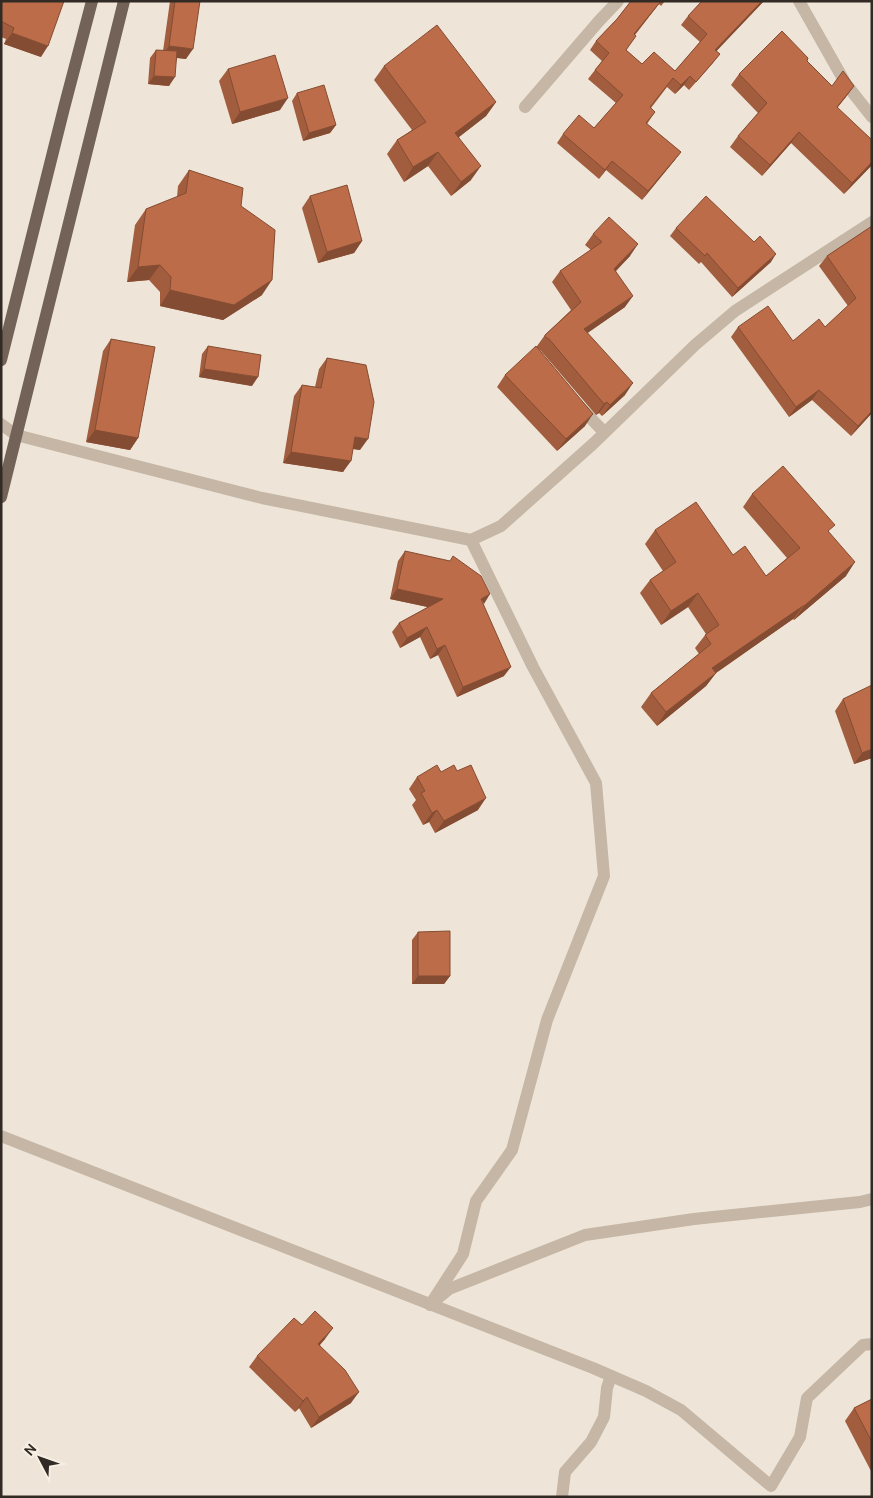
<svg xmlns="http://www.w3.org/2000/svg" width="873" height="1498" viewBox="0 0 873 1498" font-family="Ubuntu,sans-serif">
<rect width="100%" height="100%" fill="#eee5d8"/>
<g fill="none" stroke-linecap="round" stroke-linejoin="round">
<g stroke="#c5b6a5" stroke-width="12">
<path d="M799,1L846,84L872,117"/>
<path d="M525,107L599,21L618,1"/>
<path d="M580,407L604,432"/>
<path d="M1,424L16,435L262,498L471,540L501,526L594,443L695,345L735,311L872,222"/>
<path d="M1,1136L593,1368L646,1391L681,1410L771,1486L800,1437L807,1398L863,1345L872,1344"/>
<path d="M438,1298L449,1289L585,1235L694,1219L860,1202L872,1199"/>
<path d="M430,1305L463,1254L476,1201L512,1150L547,1020L604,876L596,783L533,667L471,540"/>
<path d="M562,1497L565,1472L591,1442L604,1417L607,1388L611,1376"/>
</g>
<g stroke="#726258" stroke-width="12">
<path d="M1,360L64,108L92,1"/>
<path d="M1,497L124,1"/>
</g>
</g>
<g fill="#a25d3e">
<path d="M1,1L41,57L4,44L6,39L1,37Z"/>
<path d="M170,1H200L186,59L177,58L169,86L148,84L150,58L156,50L163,51Z"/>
<path d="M631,1H665L661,6L659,4L635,35L626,50L642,64L675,71L700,42L681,25L688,16L702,1H764L716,51L720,54L713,63L689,90L684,85L675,94L667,87L651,108L655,112L647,124L681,152L674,161L642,200L606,170L599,179L557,143L563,134L594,128L616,103L588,79L602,61L590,50L596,41L617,19Z"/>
<path d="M807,61L832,86H854L837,108L872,140V165L844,194L791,143L762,176L730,147L738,136L758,113L731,85L739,74Z"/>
<path d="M384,66L496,102L486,116L459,137L471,180L451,196L428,166L404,182L387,154L397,140L412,130L374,80Z"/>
<path d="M228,69L280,110L232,124L219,81Z"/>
<path d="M297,93L336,125L330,133L303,141L292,101Z"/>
<path d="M189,170L241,206L262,295L223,320L160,306V292L149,280L127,282L135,225L146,209L177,197L178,186Z"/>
<path d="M310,196L362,241L354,253L318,263L302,208Z"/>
<path d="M872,226V413L851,436L812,400L789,417L731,337L738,327L793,341L825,327L848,306L819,266L827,256Z"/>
<path d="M676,228L754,242L771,262L732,297L701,262L699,264L670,236Z"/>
<path d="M593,234L630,256L616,271L625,307L587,333L625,395L602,416L599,413L596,415L541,351L537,348V346L545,335L571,310L552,282L560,271L591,250L585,245Z"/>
<path d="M111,339L138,438L130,450L86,442L103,351Z"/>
<path d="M208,346L252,386L199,377L202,354Z"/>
<path d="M327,358L360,450L353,449L343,472L283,463L294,396L302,385L315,387L319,369Z"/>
<path d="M505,375L585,426L557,451L497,387Z"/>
<path d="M752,494L830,533L846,576L794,620L793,619L716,673L706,686L657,726L641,707L651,693L699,654L695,648L706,634L688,607L661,625L640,593L650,580L663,571L645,544L655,530L733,555L766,576L787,558L743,507Z"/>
<path d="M405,551L483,604L504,676L457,697L438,655L430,659L420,637L400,648L392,632L399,623L428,607L390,599L398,561Z"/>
<path d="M843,699L872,758L854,764L835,711Z"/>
<path d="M441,772L478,810L435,833L429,822L423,825L412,805L416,800L409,789L417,777Z"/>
<path d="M418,932L450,976L444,984H412V940Z"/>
<path d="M302,1325L325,1339L320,1345L351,1403L311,1428L299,1408L295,1412L249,1367L257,1356Z"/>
<path d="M872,1399V1473L845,1421L854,1408Z"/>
</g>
<g fill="#844c32">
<path d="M661,1L628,43L634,34Z"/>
<path d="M762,1H764L709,59L715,50Z"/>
<path d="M12,33L48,46L41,57L4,44Z"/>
<path d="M169,46L193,49L186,59L162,56Z"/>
<path d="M154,76L175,77L169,86L148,84Z"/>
<path d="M690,76L684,85L675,94L681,85Z"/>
<path d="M854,86L846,97L829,118L837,107Z"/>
<path d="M288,98L280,110L232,124L240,112Z"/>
<path d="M496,102L486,116L446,147L455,133Z"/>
<path d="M336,125L330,133L303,141L309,133Z"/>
<path d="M799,132L791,143L762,176L770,165Z"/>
<path d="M438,152L428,166L404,182L413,167Z"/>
<path d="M681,152L674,161L642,200L648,191Z"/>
<path d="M612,161L606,170L599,179L605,170Z"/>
<path d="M872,162V165L844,194L852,183Z"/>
<path d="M481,166L471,180L451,196L461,182Z"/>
<path d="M362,241L354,253L318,263L327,252Z"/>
<path d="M638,244L630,256L607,280L614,269Z"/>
<path d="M776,254L771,262L732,297L738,288Z"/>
<path d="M160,265L149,280L127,282L138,267Z"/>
<path d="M272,280L262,295L223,320L160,306L170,290Z"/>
<path d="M633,296L625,307L576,341L584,329Z"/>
<path d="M204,369L258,377L252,386L199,377Z"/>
<path d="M633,383L625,395L602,416L610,405Z"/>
<path d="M819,390L812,400L789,417L796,407Z"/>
<path d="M607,402L599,413L596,415L604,404Z"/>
<path d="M872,411V413L851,436L858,426Z"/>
<path d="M593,414L585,426L557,451L566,439Z"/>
<path d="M95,430L138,438L130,450L86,442Z"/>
<path d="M355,437L368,439L360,450L347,448Z"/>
<path d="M291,452L351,461L343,472L283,463Z"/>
<path d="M855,562L846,576L794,620L804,606Z"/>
<path d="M397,589L443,599L437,609L390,599Z"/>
<path d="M698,593L688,607L661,625L671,611Z"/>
<path d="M490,594L484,604L481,599Z"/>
<path d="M803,606L793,619L703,682L712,668Z"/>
<path d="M427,627L420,637L400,648L407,638Z"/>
<path d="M445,645L438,655L430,659L437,649Z"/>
<path d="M511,667L504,676L457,697L463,687Z"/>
<path d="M716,673L706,686L657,726L666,712Z"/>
<path d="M872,749V758L854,764L862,753Z"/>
<path d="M486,798L478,810L435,833L444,821Z"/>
<path d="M437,810L429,822L423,825L432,813Z"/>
<path d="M418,976H450L444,984H412Z"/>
<path d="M333,1328L325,1339L310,1355L318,1344Z"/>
<path d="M359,1392L351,1403L311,1428L319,1417Z"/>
<path d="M307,1397L299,1408L295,1412L303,1401Z"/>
</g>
<g fill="#bc6c48" stroke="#844c32">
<path d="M1,1H64L48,46L12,33L14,28L1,21Z"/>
<path d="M175,1H200L193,49L169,46Z"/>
<path d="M631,1H661L634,34L636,36L626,50L642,64L654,52L675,71L707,34L688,16L702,1H762L715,50L720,54L696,82L690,76L681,85L673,78L650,107L655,112L646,123L681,152L648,191L612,161L605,170L563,134L579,115L594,128L623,95L595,70L609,53L596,41L617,19Z"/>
<path d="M437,25L496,102L455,133L481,166L461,182L438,152L413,167L397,140L426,122L384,66Z"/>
<path d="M782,31L808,58L807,61L832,86L843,71L854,86L837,107L872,140V162L852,183L799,132L770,165L738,136L767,103L739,74Z"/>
<path d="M156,50L177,51L175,77L154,76Z"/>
<path d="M275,55L288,98L240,112L228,69Z"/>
<path d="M324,85L336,125L309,133L297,93Z"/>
<path d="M189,170L243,188L241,206L275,230L272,280L234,305L170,290L171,277L160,265L138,267L146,209L186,193Z"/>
<path d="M347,185L362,241L327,252L310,196Z"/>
<path d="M706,196L754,242L760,236L776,254L738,288L707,253L705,256L676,228Z"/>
<path d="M609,217L638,244L614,269L633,296L584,329L633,383L610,405L607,402L604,404L549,339L545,337V335L581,302L560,271L602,242L593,234Z"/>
<path d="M872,226V411L858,426L819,390L796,407L738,327L768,306L793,341L819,319L825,327L856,298L827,256Z"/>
<path d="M111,339L155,347L138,438L95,430Z"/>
<path d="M208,346L261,355L258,377L204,369Z"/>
<path d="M536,346L593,414L566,439L505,375Z"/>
<path d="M327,358L366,365L374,402L368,439L355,437L351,461L291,452L302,385L321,388Z"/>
<path d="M783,466L835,525L828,531L855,562L804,606H803L712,668L716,673L666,712L651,693L711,644L705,635L719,625L698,593L671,611L650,580L676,562L655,530L696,502L733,555L745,546L766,576L800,548L752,494Z"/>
<path d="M405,551L450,561L453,556L481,576L490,594L481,599L511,667L463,687L445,645L437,649L427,627L407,638L399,623L443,599L397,589Z"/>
<path d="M872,685V749L862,753L843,699Z"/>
<path d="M437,765L441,772L454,765L457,771L471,765L486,798L444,821L437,810L432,813L421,793L425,791L417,777Z"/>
<path d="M450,931V976H418V932Z"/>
<path d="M315,1311L333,1328L318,1344L345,1370L359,1392L319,1417L307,1397L303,1401L257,1356L294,1318L302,1325Z"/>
<path d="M872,1399V1442L854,1408Z"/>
</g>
<rect width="873" height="1498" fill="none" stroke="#312a25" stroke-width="5"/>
<g transform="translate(40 1458) rotate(311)" stroke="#f7efe3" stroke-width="4" paint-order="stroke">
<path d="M0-4L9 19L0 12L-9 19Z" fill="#312a25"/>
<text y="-8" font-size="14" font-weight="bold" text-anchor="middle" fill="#312a25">N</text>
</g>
</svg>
